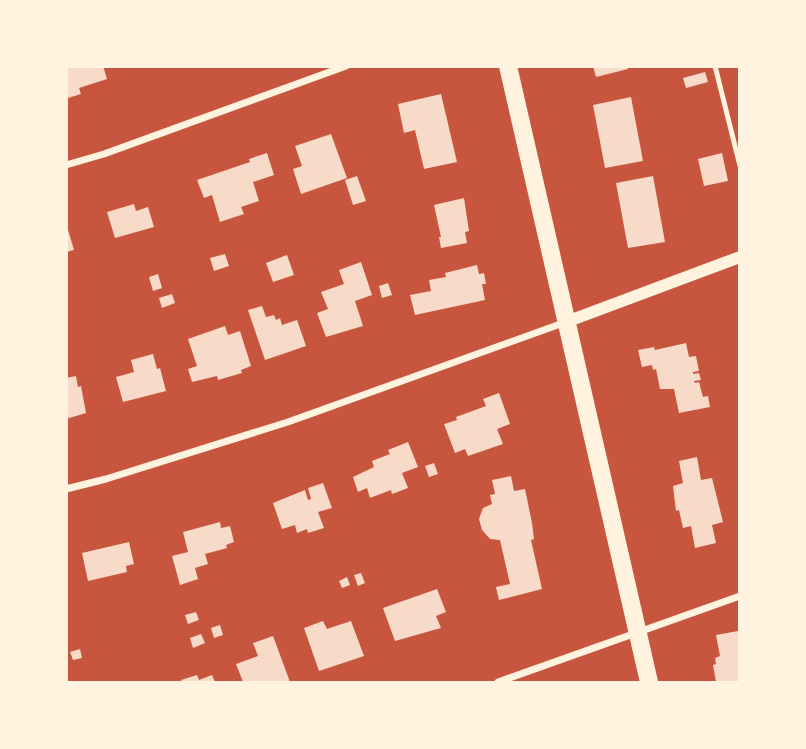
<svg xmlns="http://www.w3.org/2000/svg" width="806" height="749" viewBox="0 0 806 749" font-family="'Varela Round',sans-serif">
<rect width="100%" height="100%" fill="#c8553d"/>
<g fill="#f7dbc8">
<path d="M66,66H103L107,79L79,88L81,94L68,98Z"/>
<path d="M593,66H627L628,69L596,77Z"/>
<path d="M705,72L708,82L686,88L683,78Z"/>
<path d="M441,94L457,162L424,169L415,130L404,133L398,104Z"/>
<path d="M631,97L643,161L605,168L593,105Z"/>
<path d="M331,134L347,178L301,194L293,169L302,166L295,146Z"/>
<path d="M267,153L274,175L253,182L259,201L241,207L244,214L220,222L212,195L204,198L197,180L250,162L249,159Z"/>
<path d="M722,153L728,181L704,186L698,159Z"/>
<path d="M357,176L366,201L353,205L345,180Z"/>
<path d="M653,176L665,242L628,248L616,183Z"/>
<path d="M464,198L469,231L465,232L467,243L441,248L439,237H441L434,205Z"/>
<path d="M134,204L136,211L148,207L154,227L115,238L107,212Z"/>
<path d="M66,223L74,250L66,252Z"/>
<path d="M225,254L229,266L214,271L210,258Z"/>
<path d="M287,255L294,275L273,282L266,263Z"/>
<path d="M361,262L372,295L355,301L363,326L326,337L317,313L328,309L321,292L344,284L339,270Z"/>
<path d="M477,265L479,274L484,273L486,284H482L485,300L415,315L410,295L431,291L429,280L446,277L445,273Z"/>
<path d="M158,274L162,288L153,291L149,277Z"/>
<path d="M388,283L392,295L382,298L379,286Z"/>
<path d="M172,294L175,303L162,308L159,298Z"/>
<path d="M262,306L266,317L274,315L276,320L280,318L282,325L297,320L306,346L265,360L248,310Z"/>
<path d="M225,326L228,335L240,331L251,366L241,370L242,373L218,380L217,376L192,382L188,369L197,366L188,339Z"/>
<path d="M686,343L689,357L696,356L699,371L693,372V374L699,373L701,380L694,381L695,383L699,382L703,397L708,396L710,407L679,413L674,389H660L656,369L653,370L652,365L642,367L638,350L654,347L655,350Z"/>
<path d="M153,354L157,369L160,368L166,391L123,402L116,377L134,372L131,360Z"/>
<path d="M76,376L78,387L81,386L86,413L66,419V378Z"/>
<path d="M499,393L510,424L497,429L503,444L468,456L465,449L455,453L444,424L457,420L456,417L486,406L483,399Z"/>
<path d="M408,442L418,467L402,473L408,488L392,494L391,490L370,498L367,488L358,492L353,477L374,467L372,461L390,454L388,450Z"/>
<path d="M697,457L701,480L712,478L723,522L712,525L716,543L695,548L691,526L683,528L679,510L676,511L673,486L683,483L679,461Z"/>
<path d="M434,463L438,474L429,477L425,466Z"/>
<path d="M511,476L514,491L525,489L532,523L534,539L531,540L542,589L499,600L496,587L510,584L500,540L490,539L482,530L479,519L483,508L492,504L490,495L495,494L492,480Z"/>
<path d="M323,483L332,508L318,512L324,528L308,533L307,529L297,533L295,525L282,529L273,503L305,490L308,500L311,499L308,488Z"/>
<path d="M220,522L221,528L230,526L234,542L226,545L227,548L205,554L208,564L195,568L198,579L180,585L172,556L188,552L183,532Z"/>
<path d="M129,542L134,564L126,566L127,572L88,581L82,553Z"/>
<path d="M361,573L365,583L358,586L354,575Z"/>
<path d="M347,577L350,585L342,588L339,581Z"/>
<path d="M437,589L446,612L436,616L441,628L395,641L383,608Z"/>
<path d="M196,612L199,620L188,624L185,615Z"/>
<path d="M323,621L327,629L351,621L364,656L319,671L304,628Z"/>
<path d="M220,625L223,635L214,638L211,628Z"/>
<path d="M738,631L740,682H716L713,665L716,664L715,658L720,656L716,635Z"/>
<path d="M201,634L205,643L193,648L190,638Z"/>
<path d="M273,636L290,682H243L236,664L258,656L253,643Z"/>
<path d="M80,649L82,658L73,660L70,652Z"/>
<path d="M197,675L199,680L212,675L215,682H182L181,680Z"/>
</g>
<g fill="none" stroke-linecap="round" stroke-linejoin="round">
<path stroke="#fff3e0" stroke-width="5" d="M715,66L740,166"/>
<g stroke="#fff3e0" stroke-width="7">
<path d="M66,165L104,154L346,66"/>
<path d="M66,489L106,479L288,422L566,322"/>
<path d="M498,682L740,596"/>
</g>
<path stroke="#fff3e0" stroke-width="12" d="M566,322L740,257"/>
<path stroke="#fff3e0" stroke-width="18" d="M508,66L649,682"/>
</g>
<rect width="806" height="749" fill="none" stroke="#fff3e0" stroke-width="136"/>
</svg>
